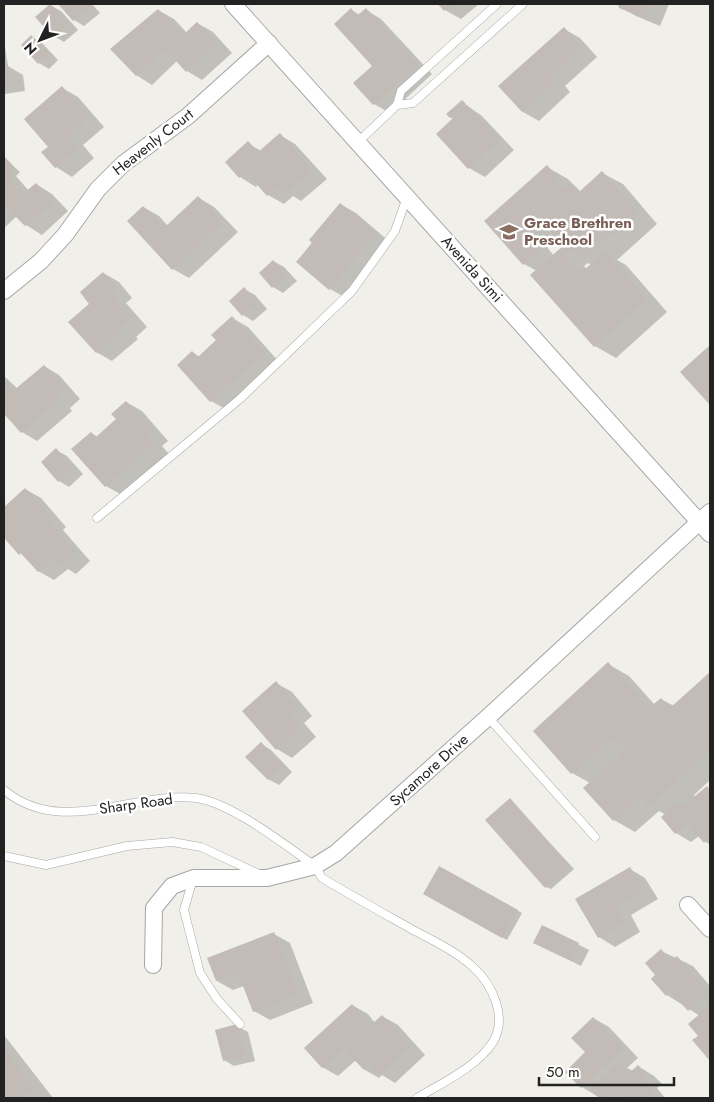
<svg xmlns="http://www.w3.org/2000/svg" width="714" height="1102" viewBox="0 0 714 1102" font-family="Jost,sans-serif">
<rect width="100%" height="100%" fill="#f1efe9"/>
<g fill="#0003" fill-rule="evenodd">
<path d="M59,4H92L100,13L84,26L74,20Z"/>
<path d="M440,4H479L461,19L445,10Z"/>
<path d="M619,4H669L660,26L636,16L620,7Z"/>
<path d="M50,5L61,11L78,30L64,42L54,36Z"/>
<path d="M158,10L174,19L187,33L197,23L213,32L232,53L202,80L187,71L177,61L152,85L136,75L112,49Z"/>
<path d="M351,10L360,15L366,10L381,19L432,74L390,113L374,104L355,83L374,66Z"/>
<path d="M564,29L580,38L597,57L565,86L570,92L539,121L523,112L500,86Z"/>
<path d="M32,37L42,43L58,60L49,69L39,63Z"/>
<path d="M4,41L8,66L23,75L25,91L4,94Z"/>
<path d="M62,88L78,97L104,127L83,145L94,158L72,177L56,167L43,152L49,147Z"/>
<path d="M462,102L482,116L514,150L485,177L469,168L453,119L450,117Z"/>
<path d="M280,135L295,144L327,179L301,201L293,196L284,204L268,195L258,184L256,187L240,177L227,162L248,143L261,151Z"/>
<path d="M5,159L20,172L16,176L29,191L36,184L52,194L68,211L42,235L26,225L17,216L4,228Z"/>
<path d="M547,167L568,179L581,192L602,173L623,184L657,224L617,260L626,265L667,312L616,358L595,346L537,271L524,264L486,221ZM558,237L566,246L554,256L547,247ZM588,263L592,265L587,269L584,266Z"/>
<path d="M199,198L214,207L238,232L189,278L173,269L129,221L143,207L159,216L168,226Z"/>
<path d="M340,204L356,213L391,243L346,298L330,289L298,262Z"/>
<path d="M273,261L284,267L297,281L283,293L273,287Z"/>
<path d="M103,273L119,282L132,298L126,303L147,327L136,337L138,339L112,361L96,352L91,304Z"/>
<path d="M244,289L255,295L267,309L253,321L243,315Z"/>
<path d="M232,318L248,327L280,363L227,410L211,401L193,353L200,357L218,340Z"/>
<path d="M710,346V403L682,372Z"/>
<path d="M44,366L59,375L80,399L70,408L72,411L37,441L22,432L4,412V376L18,389Z"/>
<path d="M126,402L142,411L168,441L162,446L169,454L122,495L106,486L91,433L98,437L118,419Z"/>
<path d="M56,450L67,456L83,474L69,487L59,481Z"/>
<path d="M25,489L41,498L66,527L63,530L90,561L76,574L68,569L54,580L38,571L4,536L6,529L4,527V508Z"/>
<path d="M608,664L629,676L655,705L661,699L674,706L710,674V780L694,795L696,797L707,787L710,789V845L699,836L691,842L676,833L666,815L659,811L635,832L614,820L590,783L572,773Z"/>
<path d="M276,683L292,692L312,716L304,723L316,737L292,758L277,749Z"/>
<path d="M261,744L271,750L292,772L279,785L268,779Z"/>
<path d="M510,800L574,869L551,889L546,887Z"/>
<path d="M439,867L522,913L507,940L425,894Z"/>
<path d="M630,869L645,878L658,899L631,915L640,932L615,947L599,937L577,899Z"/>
<path d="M542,926L589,950L581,966L545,948Z"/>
<path d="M274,934L290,943L313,1003L270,1020L254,1011L244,986L233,990L217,981L209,959Z"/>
<path d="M661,951L693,966L710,986V1059L694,1040L700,1036V1016L667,995L657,975Z"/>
<path d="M352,1005L368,1014L375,1023L382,1016L398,1025L425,1055L395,1083L382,1075L379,1078L363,1069L356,1060L338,1076L322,1067Z"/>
<path d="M593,1018L609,1027L638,1058L627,1068L633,1071L638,1066L654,1076L662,1084L657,1088L665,1098H600L582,1087L567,1072L587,1052Z"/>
<path d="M237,1026L248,1032L255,1061L234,1066L224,1060Z"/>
<path d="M4,1035L53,1098H4Z"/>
</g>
<g fill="#c2bbb6">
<path d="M50,4L68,23L53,37L35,17Z"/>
<path d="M58,4H88L90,7L73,21Z"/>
<path d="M438,4H453L444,11Z"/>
<path d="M618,4H650L644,18L619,8Z"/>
<path d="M351,8L357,16L366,8L418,65L373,105L353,83L372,66L334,24Z"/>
<path d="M158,9L183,35L197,22L217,43L186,72L165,49L136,76L110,49Z"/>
<path d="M564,27L582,48L550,77L555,82L522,112L498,86Z"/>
<path d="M31,35L49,54L38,64L21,45Z"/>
<path d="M7,64L10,82L4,83V65Z"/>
<path d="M62,86L89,117L68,136L79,148L55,168L41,152L48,147L24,119Z"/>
<path d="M462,100L466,104L450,118L446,114Z"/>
<path d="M467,105L499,140L468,169L436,134Z"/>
<path d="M280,133L312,170L285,193L278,186L267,196L246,172L239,178L225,162L248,141L258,152Z"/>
<path d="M5,157L16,169L9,175L24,193L36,183L53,202L25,226L4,205Z"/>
<path d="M547,165L557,177L553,181L562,190L570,184L578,193L602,171L637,211L583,261L571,248L564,254L582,272L605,251L647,299L594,347L530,275L564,245L542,221L527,235L540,250L523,265L484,221Z"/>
<path d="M198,196L223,223L172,270L127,221L143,206L164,228Z"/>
<path d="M340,203L376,233L329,290L296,262L312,243L309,240Z"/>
<path d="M273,260L287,274L272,288L259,273Z"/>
<path d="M103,272L117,288L111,294L132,317L121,327L123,329L96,353L68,322L89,304L80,292Z"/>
<path d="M244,287L257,303L242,316L229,301Z"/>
<path d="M232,316L265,353L210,402L177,365L192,351L198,357L216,340L211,335Z"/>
<path d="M710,345V405L680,372Z"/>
<path d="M44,365L65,389L55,399L57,401L21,433L4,414V380L13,391Z"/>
<path d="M126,401L153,431L147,436L154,444L105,487L71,449L91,432L96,437L116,419L111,414Z"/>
<path d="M56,448L73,468L58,482L41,462Z"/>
<path d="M25,488L51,518L48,520L75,552L59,566L53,559L38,572L21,553L19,555L4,538V507Z"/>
<path d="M608,662L649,708L661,698L670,708L710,672V750L648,806L640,797L613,821L583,788L626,750L614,736L571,774L533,731Z"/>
<path d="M276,681L297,706L289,714L301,728L276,750L242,711Z"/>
<path d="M261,742L283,765L268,780L245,757Z"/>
<path d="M707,786L710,790V837L704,843L687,823L675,834L661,817L678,802L682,807Z"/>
<path d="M510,798L570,866L545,888L485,820Z"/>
<path d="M439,866L518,910L502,938L423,894Z"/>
<path d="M630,867L643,890L616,906L625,922L598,938L575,899Z"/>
<path d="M542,925L579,943L571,961L533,943Z"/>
<path d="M274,932L298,994L253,1012L238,973L216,981L207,958Z"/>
<path d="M661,949L671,961L677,956L709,992L688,1011L671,991L666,996L651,979L655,975L645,963Z"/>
<path d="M352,1004L371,1025L382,1015L410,1046L379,1075L369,1064L363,1069L343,1048L322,1068L304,1048Z"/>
<path d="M710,1005V1061L692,1040L698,1036L688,1024Z"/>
<path d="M593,1017L623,1048L581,1088L565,1072L585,1052L571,1038Z"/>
<path d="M237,1024L245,1055L223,1061L215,1030Z"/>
<path d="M4,1048L34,1088L21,1098H4Z"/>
<path d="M619,1062L629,1073L638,1065L647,1075L642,1079L655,1094L650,1098H619L615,1094L609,1098H599L590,1088Z"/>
</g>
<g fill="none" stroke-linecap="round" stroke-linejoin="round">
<g stroke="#a6a6a6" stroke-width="9">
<g id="lane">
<path d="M397,105L413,103L523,4"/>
<path d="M358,142L397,105L401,91L497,4"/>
<path d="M97,518L241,398L352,291L395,231L407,197"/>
<path d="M488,717L595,837"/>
<path d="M4,790C62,838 131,791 196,798C232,803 285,845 315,866L322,878C352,896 383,913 415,931C434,941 457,952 473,967C492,984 508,1017 493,1042C477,1067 442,1083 417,1098"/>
<path d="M4,856L46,865L127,846L172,842L201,847L259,874"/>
<path d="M193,879L184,910L200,973L217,999L240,1024"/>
</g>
</g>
<g stroke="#a6a6a6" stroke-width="18">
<g id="street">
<path d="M233,4L710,534"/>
<path d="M4,291L41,261L65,235L98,189L123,164L188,116L269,43"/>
<path d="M688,905L710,929"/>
<path d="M153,965L154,908L172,886L194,878H267L315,866L336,853L488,717L710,512"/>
</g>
</g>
<use href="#lane" stroke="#fff" stroke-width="8"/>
<use href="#street" stroke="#fff" stroke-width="16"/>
</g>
<defs>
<g id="school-bare" transform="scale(1.5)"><path d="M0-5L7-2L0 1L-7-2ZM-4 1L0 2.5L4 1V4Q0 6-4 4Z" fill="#8d6e63" stroke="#fff" stroke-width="2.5" paint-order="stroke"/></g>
</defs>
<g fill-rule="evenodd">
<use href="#school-bare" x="509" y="232"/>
</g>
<g text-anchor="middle" stroke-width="5" stroke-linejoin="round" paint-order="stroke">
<g font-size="15" fill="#222" stroke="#fff">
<text transform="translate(153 142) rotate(-38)" y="5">Heavenly Court</text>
<text transform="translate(472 269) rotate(48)" y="5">Avenida Simi</text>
<text transform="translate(429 770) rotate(-42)" y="5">Sycamore Drive</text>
<text transform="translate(136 804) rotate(-8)" y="5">Sharp Road</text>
</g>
<g font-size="15" font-weight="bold" fill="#785e54" stroke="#fff" text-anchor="start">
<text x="524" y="228">Grace Brethren<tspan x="524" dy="17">Preschool</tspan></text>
</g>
</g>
<rect width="714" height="1102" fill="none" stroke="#222222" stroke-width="10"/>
<g transform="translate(40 40) rotate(228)" stroke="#ffffff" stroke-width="4" paint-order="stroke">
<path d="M0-4L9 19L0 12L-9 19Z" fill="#222222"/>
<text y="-8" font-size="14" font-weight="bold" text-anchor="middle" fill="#222222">N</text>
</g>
<path d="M539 1077v8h135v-8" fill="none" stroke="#222222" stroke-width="2.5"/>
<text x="546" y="1077" font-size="15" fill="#222222" stroke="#ffffff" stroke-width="4" paint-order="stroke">50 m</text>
</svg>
